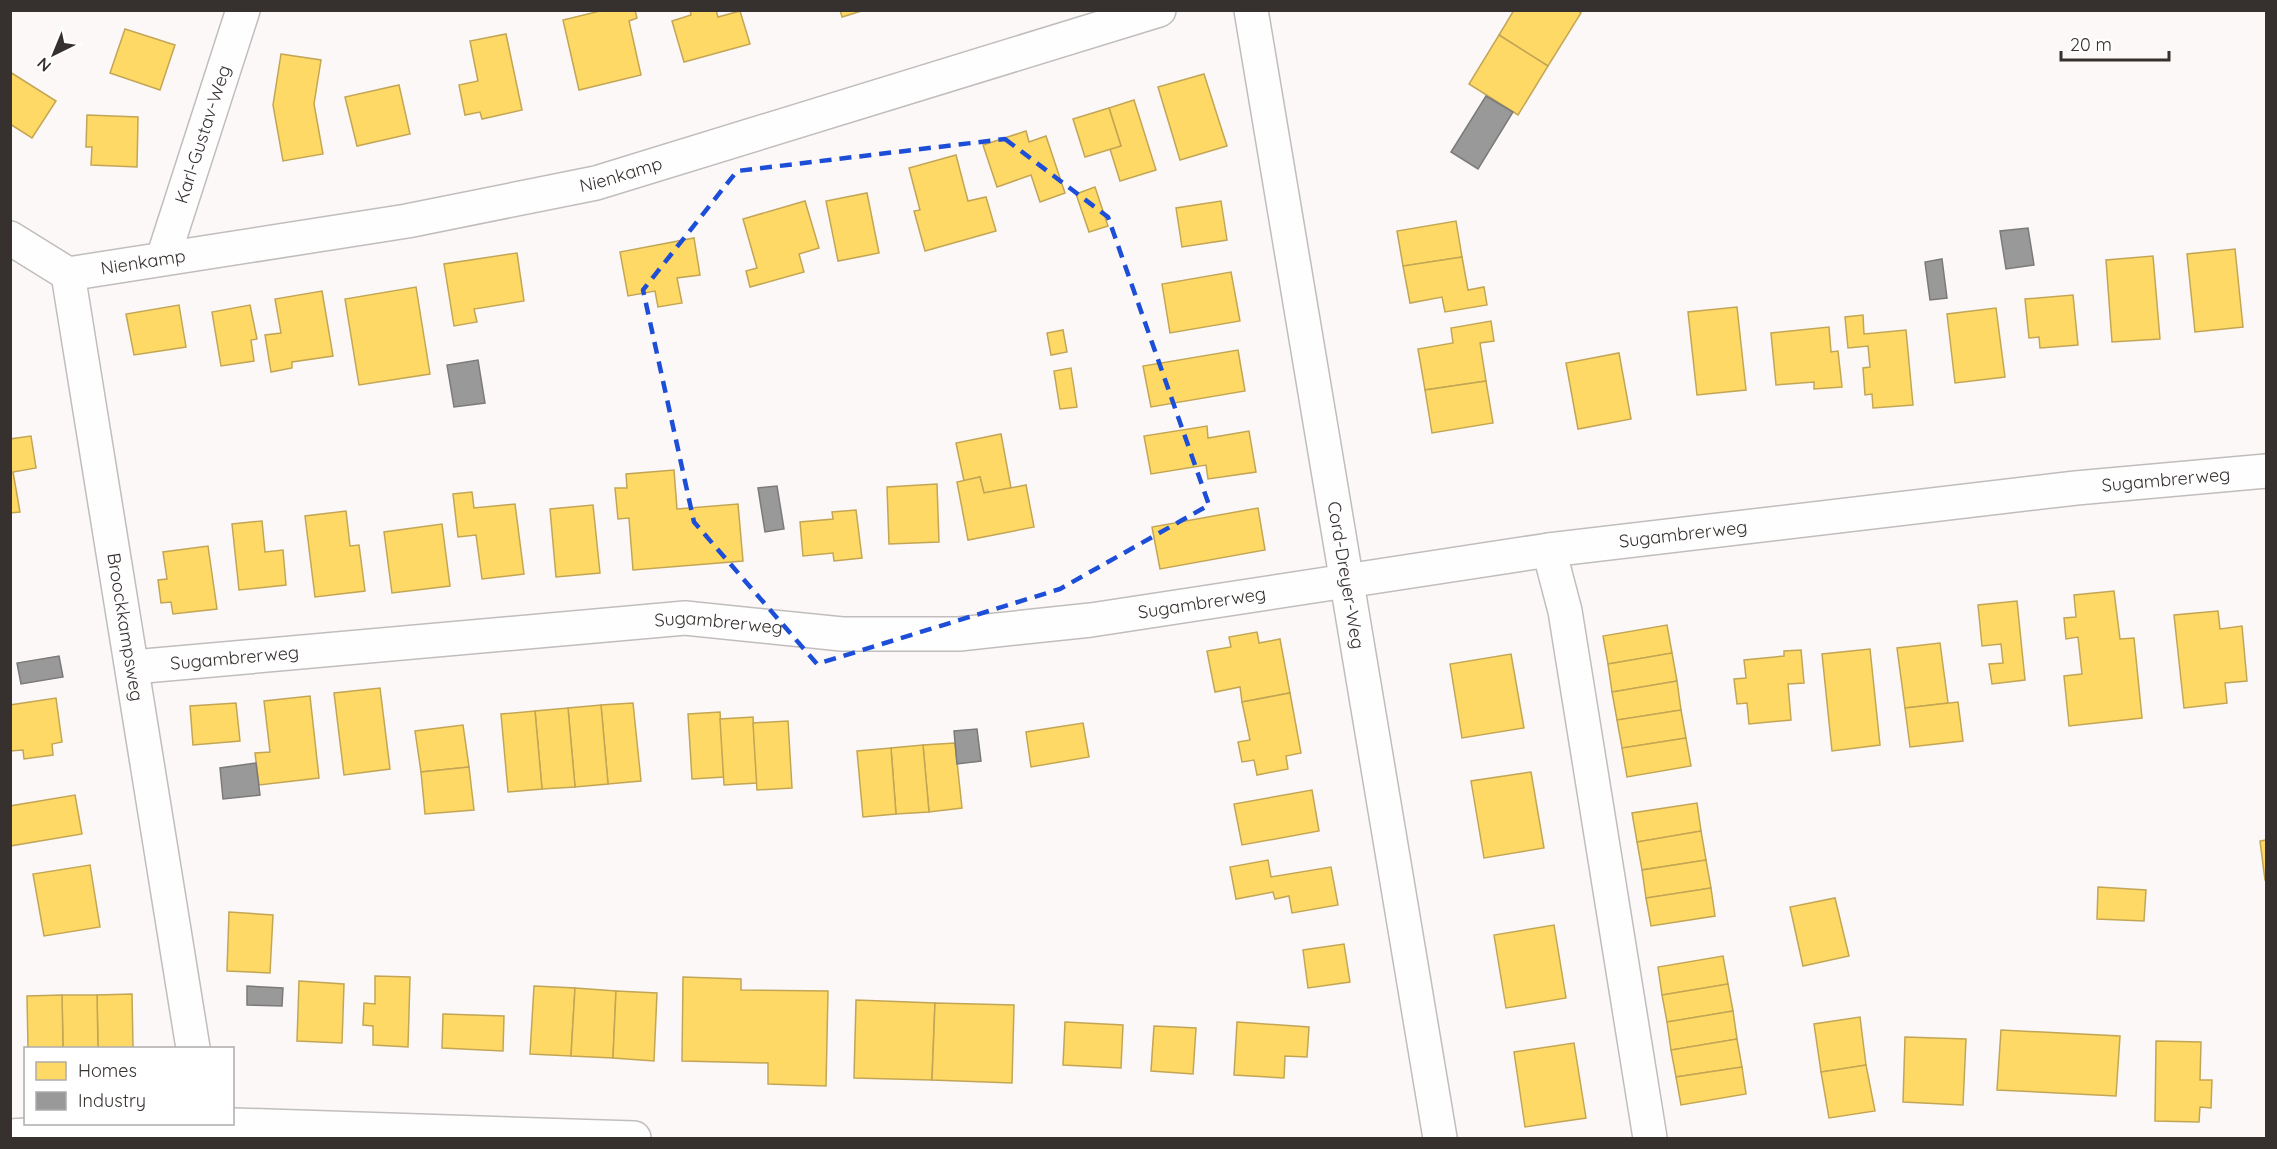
<svg xmlns="http://www.w3.org/2000/svg" width="2277" height="1149" viewBox="0 0 2277 1149" font-family="Quicksand,sans-serif">
<rect width="100%" height="100%" fill="#fbf8f7"/>
<g fill="#ffd966" stroke="#c3a655" stroke-width="1.5">
<path d="M604,10H635L637,18L629,21L641,75L579,90L563,20Z"/>
<path d="M690,10H716L718,17L740,11L750,44L684,62L672,21L691,15Z"/>
<path d="M840,10H865L842,17Z"/>
<path d="M1514,10H1577L1581,13L1548,66L1499,35Z"/>
<path d="M125,29L175,45L160,90L110,73Z"/>
<path d="M506,34L522,110L482,119L480,112L465,115L459,85L478,81L470,41Z"/>
<path d="M1499,35L1548,66L1518,115L1469,84Z"/>
<path d="M281,54L321,60L314,104L323,154L283,161L273,105Z"/>
<path d="M10,72L56,101L32,138L10,124Z"/>
<path d="M1204,74L1227,146L1180,160L1158,87Z"/>
<path d="M399,85L410,134L357,146L345,97Z"/>
<path d="M1134,100L1156,170L1120,181L1110,149L1121,146L1109,108Z"/>
<path d="M1109,108L1121,146L1085,157L1073,119Z"/>
<path d="M87,115L138,117L137,167L91,165L92,147H86Z"/>
<path d="M1026,131L1029,142L1046,136L1065,193L1040,202L1031,175L997,187L983,145Z"/>
<path d="M956,155L968,201L986,197L996,231L925,251L914,211L920,210L909,168Z"/>
<path d="M1095,187L1108,226L1089,232L1076,194Z"/>
<path d="M867,193L879,253L838,261L826,201Z"/>
<path d="M805,201L819,248L799,254L804,272L750,287L746,271L757,268L743,219Z"/>
<path d="M1221,201L1227,240L1182,247L1176,208Z"/>
<path d="M1456,221L1462,257L1403,266L1397,231Z"/>
<path d="M694,238L700,275L677,278L682,303L658,307L655,291L628,296L620,252Z"/>
<path d="M2235,249L2243,327L2195,332L2187,254Z"/>
<path d="M517,253L524,301L474,309L477,322L454,326L444,264Z"/>
<path d="M2153,256L2160,339L2112,342L2106,260Z"/>
<path d="M1462,257L1468,290L1484,287L1487,305L1445,312L1442,297L1410,303L1403,266Z"/>
<path d="M1231,272L1240,321L1170,333L1162,284Z"/>
<path d="M416,287L430,374L359,385L345,299Z"/>
<path d="M322,291L333,356L292,362V368L271,372L265,335L281,333L275,299Z"/>
<path d="M2073,295L2078,345L2040,348L2039,337L2029,338L2025,299Z"/>
<path d="M179,305L186,347L134,355L126,314Z"/>
<path d="M250,305L257,339L251,340L254,361L221,366L212,312Z"/>
<path d="M1737,307L1746,390L1697,395L1688,312Z"/>
<path d="M1996,308L2005,377L1955,383L1947,314Z"/>
<path d="M1863,315L1864,334L1906,330L1913,405L1873,408L1872,394L1865,395L1863,368L1870,367L1868,346L1848,348L1845,317Z"/>
<path d="M1491,321L1494,341L1480,343L1486,381L1425,390L1418,349L1453,343L1451,328Z"/>
<path d="M1829,327L1831,352L1838,351L1842,387L1814,389V382L1776,385L1771,333Z"/>
<path d="M1063,330L1067,352L1051,355L1047,333Z"/>
<path d="M1238,350L1245,391L1151,407L1143,366Z"/>
<path d="M1619,353L1631,419L1578,429L1566,363Z"/>
<path d="M1071,368L1077,407L1060,409L1054,371Z"/>
<path d="M1486,381L1493,423L1432,433L1425,390Z"/>
<path d="M1207,426L1208,438L1249,431L1256,472L1208,479L1206,465L1151,474L1144,436Z"/>
<path d="M1001,434L1011,488L984,493L980,477L964,481L956,443Z"/>
<path d="M31,436L36,468L13,472L20,512L10,513V439Z"/>
<path d="M674,470L677,509L738,504L743,561L633,570L629,518L618,519L615,488H627L626,474Z"/>
<path d="M980,477L984,493L1026,485L1034,527L968,540L957,482Z"/>
<path d="M937,484L939,542L889,544L887,487Z"/>
<path d="M472,492L474,508L515,504L524,574L482,579L476,535L458,537L453,494Z"/>
<path d="M593,505L600,573L556,577L550,509Z"/>
<path d="M1258,508L1265,550L1160,569L1152,527Z"/>
<path d="M856,510L862,558L834,561L833,553L803,556L800,522L833,519L832,512Z"/>
<path d="M346,511L350,546L359,545L365,591L315,597L305,516Z"/>
<path d="M262,521L265,552L283,550L286,585L239,590L232,524Z"/>
<path d="M442,524L450,586L392,593L384,532Z"/>
<path d="M208,546L217,609L173,614L171,602L161,603L158,580L167,579L163,552Z"/>
<path d="M2114,591L2120,639L2134,638L2142,718L2069,726L2064,676L2082,674L2078,637L2066,639L2064,618L2076,617L2074,595Z"/>
<path d="M2017,601L2025,680L1992,684L1989,664L2003,663L2001,644L1982,646L1978,605Z"/>
<path d="M2218,611L2220,629L2242,626L2247,681L2225,683L2227,703L2184,708L2174,615Z"/>
<path d="M1667,625L1672,653L1608,664L1603,636Z"/>
<path d="M1257,632L1259,643L1280,639L1290,693L1242,702L1240,687L1215,692L1207,651L1231,647L1229,637Z"/>
<path d="M1940,643L1948,703L1905,708L1897,648Z"/>
<path d="M1870,649L1880,745L1832,751L1822,654Z"/>
<path d="M1801,650L1804,683L1788,684L1791,720L1749,724L1747,703L1737,704L1734,679L1746,678L1744,660L1784,656V651Z"/>
<path d="M1672,653L1677,681L1612,692L1608,664Z"/>
<path d="M1511,654L1524,728L1462,738L1450,664Z"/>
<path d="M1677,681L1681,710L1617,720L1612,692Z"/>
<path d="M380,688L390,769L344,775L334,693Z"/>
<path d="M1290,693L1301,753L1286,756L1288,769L1257,775L1254,760L1242,762L1238,742L1250,740L1242,702Z"/>
<path d="M310,696L319,778L259,785L255,753L270,752L264,701Z"/>
<path d="M56,698L62,742L52,744L53,755L24,759L23,750L10,751V705Z"/>
<path d="M1958,702L1963,741L1910,747L1905,708Z"/>
<path d="M236,703L240,741L193,745L190,706Z"/>
<path d="M633,703L641,781L608,784L601,705Z"/>
<path d="M601,705L608,784L575,787L568,708Z"/>
<path d="M568,708L575,787L542,789L535,711Z"/>
<path d="M1681,710L1686,738L1622,748L1617,720Z"/>
<path d="M535,711L542,789L508,792L501,714Z"/>
<path d="M720,712L724,777L692,779L688,714Z"/>
<path d="M753,717L757,783L724,785L720,719Z"/>
<path d="M788,721L792,788L757,790L753,723Z"/>
<path d="M1083,723L1089,757L1031,767L1026,732Z"/>
<path d="M463,725L469,767L421,772L415,731Z"/>
<path d="M1686,738L1691,766L1627,777L1622,748Z"/>
<path d="M955,743L962,808L929,812L923,745Z"/>
<path d="M923,745L929,812L896,814L891,748Z"/>
<path d="M891,748L896,814L863,817L857,751Z"/>
<path d="M469,767L474,810L425,814L421,772Z"/>
<path d="M1531,772L1544,848L1484,858L1471,781Z"/>
<path d="M1312,790L1319,831L1242,845L1234,804Z"/>
<path d="M75,795L82,834L10,846V806Z"/>
<path d="M1697,803L1701,831L1637,842L1632,813Z"/>
<path d="M1701,831L1706,860L1642,870L1637,842Z"/>
<path d="M2266,840V880H2265L2260,841Z"/>
<path d="M1268,860L1271,877L1331,867L1338,905L1292,913L1289,896L1275,899L1273,892L1236,899L1230,867Z"/>
<path d="M1706,860L1711,888L1646,898L1642,870Z"/>
<path d="M90,865L100,927L44,936L33,874Z"/>
<path d="M2098,887L2146,890L2144,921L2097,919Z"/>
<path d="M1711,888L1715,916L1651,926L1646,898Z"/>
<path d="M1835,898L1849,956L1803,966L1790,907Z"/>
<path d="M229,912L273,915L270,973L227,971Z"/>
<path d="M1554,925L1566,998L1506,1008L1494,935Z"/>
<path d="M1344,944L1350,982L1308,988L1303,950Z"/>
<path d="M1723,956L1728,984L1662,995L1658,967Z"/>
<path d="M375,976L410,977L408,1047L373,1045V1026L363,1025L364,1003L375,1004Z"/>
<path d="M683,977L741,979V990L828,991L826,1086L768,1084V1063L682,1061Z"/>
<path d="M299,981L344,984L342,1043L297,1041Z"/>
<path d="M1728,984L1733,1011L1667,1022L1662,995Z"/>
<path d="M534,986L575,988L571,1056L530,1054Z"/>
<path d="M575,988L616,991L613,1058L571,1056Z"/>
<path d="M616,991L657,993L654,1061L613,1058Z"/>
<path d="M132,994L133,1048H98L97,995Z"/>
<path d="M62,995H97L98,1048H63Z"/>
<path d="M62,995L63,1048H28L27,996Z"/>
<path d="M856,1000L935,1003L932,1080L854,1078Z"/>
<path d="M935,1003L1014,1005L1012,1083L932,1080Z"/>
<path d="M1733,1011L1737,1039L1671,1050L1667,1022Z"/>
<path d="M443,1014L504,1016L503,1051L442,1048Z"/>
<path d="M1860,1017L1866,1065L1821,1072L1814,1024Z"/>
<path d="M1065,1022L1123,1025L1121,1068L1063,1065Z"/>
<path d="M1237,1022L1309,1027L1307,1057L1285,1056L1284,1078L1234,1075Z"/>
<path d="M1154,1026L1196,1028L1193,1074L1151,1071Z"/>
<path d="M2001,1030L2120,1036L2116,1096L1997,1090Z"/>
<path d="M1905,1037L1966,1039L1963,1105L1903,1102Z"/>
<path d="M1737,1039L1742,1067L1676,1077L1671,1050Z"/>
<path d="M2156,1041L2201,1042L2200,1080H2212L2211,1108L2200,1107L2199,1122L2155,1121Z"/>
<path d="M1574,1043L1586,1118L1525,1127L1514,1052Z"/>
<path d="M1866,1065L1875,1111L1829,1118L1821,1072Z"/>
<path d="M1742,1067L1746,1094L1681,1105L1676,1077Z"/>
</g>
<g fill="#999" stroke="#7b7a79" stroke-width="1.5">
<path d="M1486,96L1513,112L1478,169L1451,152Z"/>
<path d="M2028,228L2034,265L2006,269L2000,231Z"/>
<path d="M1942,259L1947,298L1930,300L1925,262Z"/>
<path d="M478,360L485,403L454,407L447,365Z"/>
<path d="M777,486L784,529L765,532L758,488Z"/>
<path d="M59,656L63,677L21,684L17,663Z"/>
<path d="M977,729L981,761L957,764L954,731Z"/>
<path d="M256,763L260,795L223,799L220,768Z"/>
<path d="M247,986L283,988L282,1006L247,1005Z"/>
</g>
<g fill="none" stroke-linecap="round" stroke-linejoin="round">
<g stroke="#c1bdbc" stroke-width="36">
<g id="minor">
<path id="s1" d="M1251,10L1440,1138"/>
<path id="s2" d="M10,238L68,274L193,1048"/>
<path id="s3" d="M163,258L243,10"/>
<path id="s4" d="M68,274L407,221L596,183L1159,10"/>
<path d="M1549,550L1565,611L1650,1138"/>
<path id="s5" d="M133,667L685,618L842,634H959L1091,620L1549,550L2076,488L2266,471"/>
<path d="M10,1136L205,1124L634,1138"/>
</g>
</g>
<use href="#minor" stroke="#fefefe" stroke-width="33"/>
</g>
<path fill="none" stroke="#1d4ed8" stroke-width="4.5" stroke-dasharray="12 8" stroke-linejoin="round" d="M1005,139L1108,217L1209,505L1060,589L817,664L694,522L643,290L737,171Z"/>
<g text-anchor="middle" stroke-width="6" stroke-linejoin="round" paint-order="stroke">
<g font-size="18" fill="#36302e" stroke="#fff">
<text dy="6" stroke="none"><textPath href="#s3" startOffset="130">Karl-Gustav-Weg</textPath></text>
<text dy="6" stroke="none"><textPath href="#s4" startOffset="562">Nienkamp</textPath></text>
<text dy="6" stroke="none"><textPath href="#s4" startOffset="76">Nienkamp</textPath></text>
<text dy="6" stroke="none"><textPath href="#s5" startOffset="2046">Sugambrerweg</textPath></text>
<text dy="6" stroke="none"><textPath href="#s5" startOffset="1560">Sugambrerweg</textPath></text>
<text dy="6" stroke="none"><textPath href="#s1" startOffset="573">Cord-Dreyer-Weg</textPath></text>
<text dy="6" stroke="none"><textPath href="#s5" startOffset="1074">Sugambrerweg</textPath></text>
<text dy="6" stroke="none"><textPath href="#s5" startOffset="588">Sugambrerweg</textPath></text>
<text dy="6" stroke="none"><textPath href="#s2" startOffset="426">Broockkampsweg</textPath></text>
<text dy="6" stroke="none"><textPath href="#s5" startOffset="102">Sugambrerweg</textPath></text>
</g>
</g>
<rect width="2277" height="1149" fill="none" stroke="#36302e" stroke-width="24"/>
<rect x="24" y="1047" width="210" height="78" fill="#ffffff" stroke="#afacab" stroke-width="1.5"/>
<rect x="36" y="1062" width="30" height="18" fill="#ffd966" stroke="#afacab" stroke-width="1.5"/>
<text x="78" y="1077" font-size="18" fill="#36302e">Homes</text>
<rect x="36" y="1092" width="30" height="18" fill="#999999" stroke="#afacab" stroke-width="1.5"/>
<text x="78" y="1107" font-size="18" fill="#36302e">Industry</text>
<g transform="translate(54 54) rotate(223)" stroke="#ffffff" stroke-width="4.5" paint-order="stroke">
<path d="M0-4.5L10 22L0 15L-10 22Z" fill="#36302e"/>
<text y="-9" font-size="16" font-weight="bold" text-anchor="middle" fill="#36302e">N</text>
</g>
<path d="M2061 51v9h108v-9" fill="none" stroke="#36302e" stroke-width="3"/>
<text x="2070" y="51" font-size="18" fill="#36302e" stroke="#ffffff" stroke-width="4.5" paint-order="stroke">20 m</text>
</svg>
